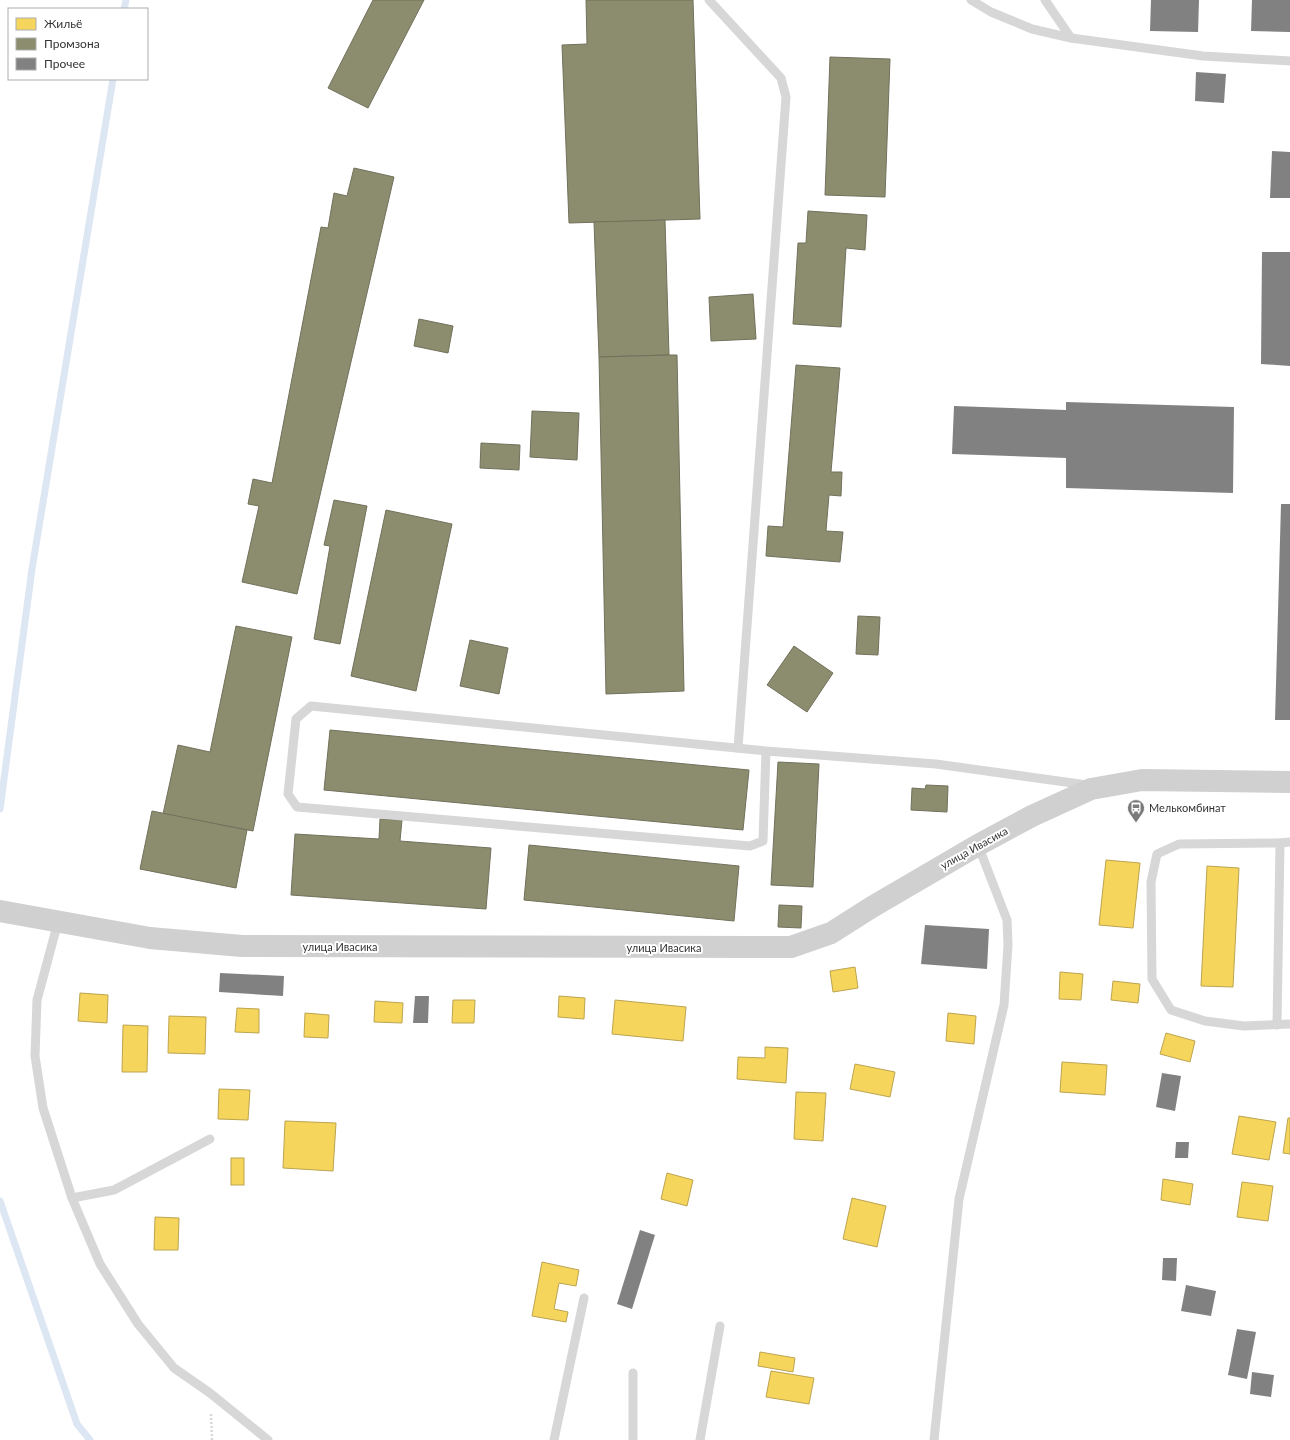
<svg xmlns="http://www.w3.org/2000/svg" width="1290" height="1440" viewBox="0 0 1290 1440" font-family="Lato,sans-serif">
<rect width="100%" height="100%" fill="#fff"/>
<g fill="#f6d55c" stroke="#bca450">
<path d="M1106,860L1140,863L1133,928L1099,925Z"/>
<path d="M1207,866L1239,868L1233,987L1201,986Z"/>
<path d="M855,967L858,988L833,992L830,971Z"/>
<path d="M1060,972L1083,974L1081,1000L1059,999Z"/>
<path d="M1113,981L1140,984L1138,1003L1111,1000Z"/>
<path d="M80,993L108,995L107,1023L78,1021Z"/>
<path d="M559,996L585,998L584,1019L558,1017Z"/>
<path d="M453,1000H475L474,1023H452Z"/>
<path d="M615,1000L686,1007L683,1041L612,1034Z"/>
<path d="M375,1001L403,1003L402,1023L374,1022Z"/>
<path d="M237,1008L259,1009V1033L235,1032Z"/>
<path d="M305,1013L329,1015L328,1038L304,1037Z"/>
<path d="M948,1013L976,1016L974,1044L946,1041Z"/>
<path d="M169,1016L206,1017L205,1054L168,1053Z"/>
<path d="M123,1025L148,1026L147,1072H122Z"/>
<path d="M1166,1033L1195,1041L1190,1062L1160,1054Z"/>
<path d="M765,1047L788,1048L786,1083L737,1079L738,1057L765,1058Z"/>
<path d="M1062,1062L1107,1065L1105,1095L1060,1092Z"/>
<path d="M855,1064L895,1072L890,1097L850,1089Z"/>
<path d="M219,1089L250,1090L248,1120L218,1119Z"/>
<path d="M796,1092L826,1093L823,1141L794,1139Z"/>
<path d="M1239,1116L1276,1122L1269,1160L1232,1154Z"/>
<path d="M1288,1118H1290V1154L1283,1153Z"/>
<path d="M285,1121L336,1123L333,1171L283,1168Z"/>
<rect x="231" y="1158" width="13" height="27"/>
<path d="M667,1173L693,1180L687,1206L661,1199Z"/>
<path d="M1163,1179L1193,1184L1190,1205L1161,1200Z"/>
<path d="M1242,1182L1273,1186L1268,1221L1237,1217Z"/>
<path d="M852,1198L886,1206L877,1247L843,1239Z"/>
<path d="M155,1217L179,1218L178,1250H154Z"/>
<path d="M542,1262L579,1270L576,1286L559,1283L554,1309L568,1312L566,1322L532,1316Z"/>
<path d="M760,1352L795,1358L793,1372L758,1366Z"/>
<path d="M771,1371L814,1378L809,1404L766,1397Z"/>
</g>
<g fill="#8c8c6e" stroke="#71715c">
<path d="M373,0H424L368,108L328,88Z"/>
<path d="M586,0H693L700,219L569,223L562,45L587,44Z"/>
<path d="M830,57L890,59L885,197L825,195Z"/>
<path d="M354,168L394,177L297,594L242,582L259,506L248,504L253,479L272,483L321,227L328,228L334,193L347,196Z"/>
<path d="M808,211L867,215L865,250L846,248L841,327L793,324L798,243H806Z"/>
<path d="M665,220L669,355L599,357L594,222Z"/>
<path d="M753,294L756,339L711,341L709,297Z"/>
<path d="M419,319L453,326L448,353L414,346Z"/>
<path d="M669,355H677L684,691L606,694L599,357Z"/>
<path d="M796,365L840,368L831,472H842L841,496L829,495L826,531L843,532L840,562L766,556L768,526L783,527Z"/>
<path d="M532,411L579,413L577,460L530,457Z"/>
<path d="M481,443L520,445L519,470L480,468Z"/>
<path d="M334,500L367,506L340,644L314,639L330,546L324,545Z"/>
<path d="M386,510L452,524L416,691L351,676Z"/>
<path d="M858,616L880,617L878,655L856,654Z"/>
<path d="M236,626L292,637L253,831L163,814L178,745L210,752Z"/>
<path d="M470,640L508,648L499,694L460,686Z"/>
<path d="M794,646L833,673L807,712L767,685Z"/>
<path d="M330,730L749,770L743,830L324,790Z"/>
<path d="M778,762L819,764L813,887L771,885Z"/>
<path d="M926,785L948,786L947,812L911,810L912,788L925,789Z"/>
<path d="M152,811L247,830L236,888L140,869Z"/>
<path d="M380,819L402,820L400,841L491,848L486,909L291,895L295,834L379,839Z"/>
<path d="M529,845L739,866L734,921L524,900Z"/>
<path d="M779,905L802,906L801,928L778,927Z"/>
</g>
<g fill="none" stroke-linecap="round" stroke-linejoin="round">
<g stroke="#dde6f3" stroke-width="7">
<path d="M124,9L126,0"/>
<path d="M0,809L32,569L113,79"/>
<path d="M0,1201L77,1424L90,1440"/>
</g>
</g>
<g fill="#818181">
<path d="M1151,0H1199L1198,32L1150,31Z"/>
<path d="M1252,0H1290V32L1251,31Z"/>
<path d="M1196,72L1226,74L1224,103L1195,101Z"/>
<path d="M1272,151L1290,152V198H1270Z"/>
<path d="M1262,252H1290V366L1261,364Z"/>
<path d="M1066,402L1234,407L1233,493L1066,488V458L952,454L954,406L1066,410Z"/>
<path d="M1281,504H1290V720H1275Z"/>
<path d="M925,925L989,929L987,969L921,964Z"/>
<path d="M220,973L284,976L283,996L219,992Z"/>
<path d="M415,996H429L428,1023H413Z"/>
<path d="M1162,1073L1181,1076L1175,1111L1156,1107Z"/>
<path d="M1176,1142H1189L1188,1158H1175Z"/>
<path d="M640,1230L655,1235L632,1309L617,1304Z"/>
<path d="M1163,1258H1177L1176,1281L1162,1280Z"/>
<path d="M1186,1285L1216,1291L1211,1316L1181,1311Z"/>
<path d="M1237,1329L1256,1332L1247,1379L1228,1375Z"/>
<path d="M1252,1372L1274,1375L1271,1397L1250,1394Z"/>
</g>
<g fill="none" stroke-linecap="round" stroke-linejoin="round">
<path stroke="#d7d7d7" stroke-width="2.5" stroke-dasharray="2 2" stroke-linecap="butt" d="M211,1414L212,1440"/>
<g stroke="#d7d7d7" stroke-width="9">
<path d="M709,0L781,78L786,97L738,748"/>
<path d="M971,0L991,12L1032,29L1071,38L1203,56L1290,61"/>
<path d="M1045,0L1071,38"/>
<path d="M766,751L763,841L750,846L297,807L288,794L296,719L311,706L766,751L936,764L1087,785"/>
<path d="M1290,842L1280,843L1179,844L1157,854L1151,882L1152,979L1171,1010L1205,1021L1244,1026L1290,1024"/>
<path d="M58,922L37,1000L35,1056L43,1108L72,1198L100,1264L138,1324L174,1368L210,1393L268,1440"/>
<path d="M1277,1025L1280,843"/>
<path d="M72,1198L114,1190L210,1139"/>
<path d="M633,1373V1440"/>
<path d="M554,1440L584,1298"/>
<path d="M700,1440L720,1326"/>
<path d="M934,1440L959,1199L1004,1005L1008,945L1007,920L978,845"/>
</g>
<path stroke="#d0d0d0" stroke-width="22" d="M0,911L150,938L242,946L791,947L831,933L872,907L978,845L1032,816L1091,789L1142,780L1290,782"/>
</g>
<defs>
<g id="bus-pin" transform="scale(0.9)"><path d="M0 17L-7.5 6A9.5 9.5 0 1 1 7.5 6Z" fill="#7a7a7a" stroke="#fff"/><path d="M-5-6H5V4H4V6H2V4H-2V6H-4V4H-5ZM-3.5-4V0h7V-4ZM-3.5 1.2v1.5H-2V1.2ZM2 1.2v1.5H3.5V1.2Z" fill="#fff"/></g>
</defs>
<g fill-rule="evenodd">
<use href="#bus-pin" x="1136" y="808"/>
</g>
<g text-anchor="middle" stroke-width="4" stroke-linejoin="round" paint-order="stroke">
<g font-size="11" fill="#333" stroke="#fff" text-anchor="start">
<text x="1149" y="812">Мелькомбинат</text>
</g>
<g font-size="11" fill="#333" stroke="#fff">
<text transform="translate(974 848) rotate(-29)" y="4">улица Ивасика</text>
<text x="340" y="951">улица Ивасика</text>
<text x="664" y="952">улица Ивасика</text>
</g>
</g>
<rect x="8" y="8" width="140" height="72" fill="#ffffff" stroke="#adadad"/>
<rect x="16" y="18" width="20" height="12" fill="#f6d55c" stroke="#adadad"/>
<text x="44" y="28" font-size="12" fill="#333333">Жильё</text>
<rect x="16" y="38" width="20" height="12" fill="#8c8c6e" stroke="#adadad"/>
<text x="44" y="48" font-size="12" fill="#333333">Промзона</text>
<rect x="16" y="58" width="20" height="12" fill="#818181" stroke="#adadad"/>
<text x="44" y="68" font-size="12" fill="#333333">Прочее</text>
</svg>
